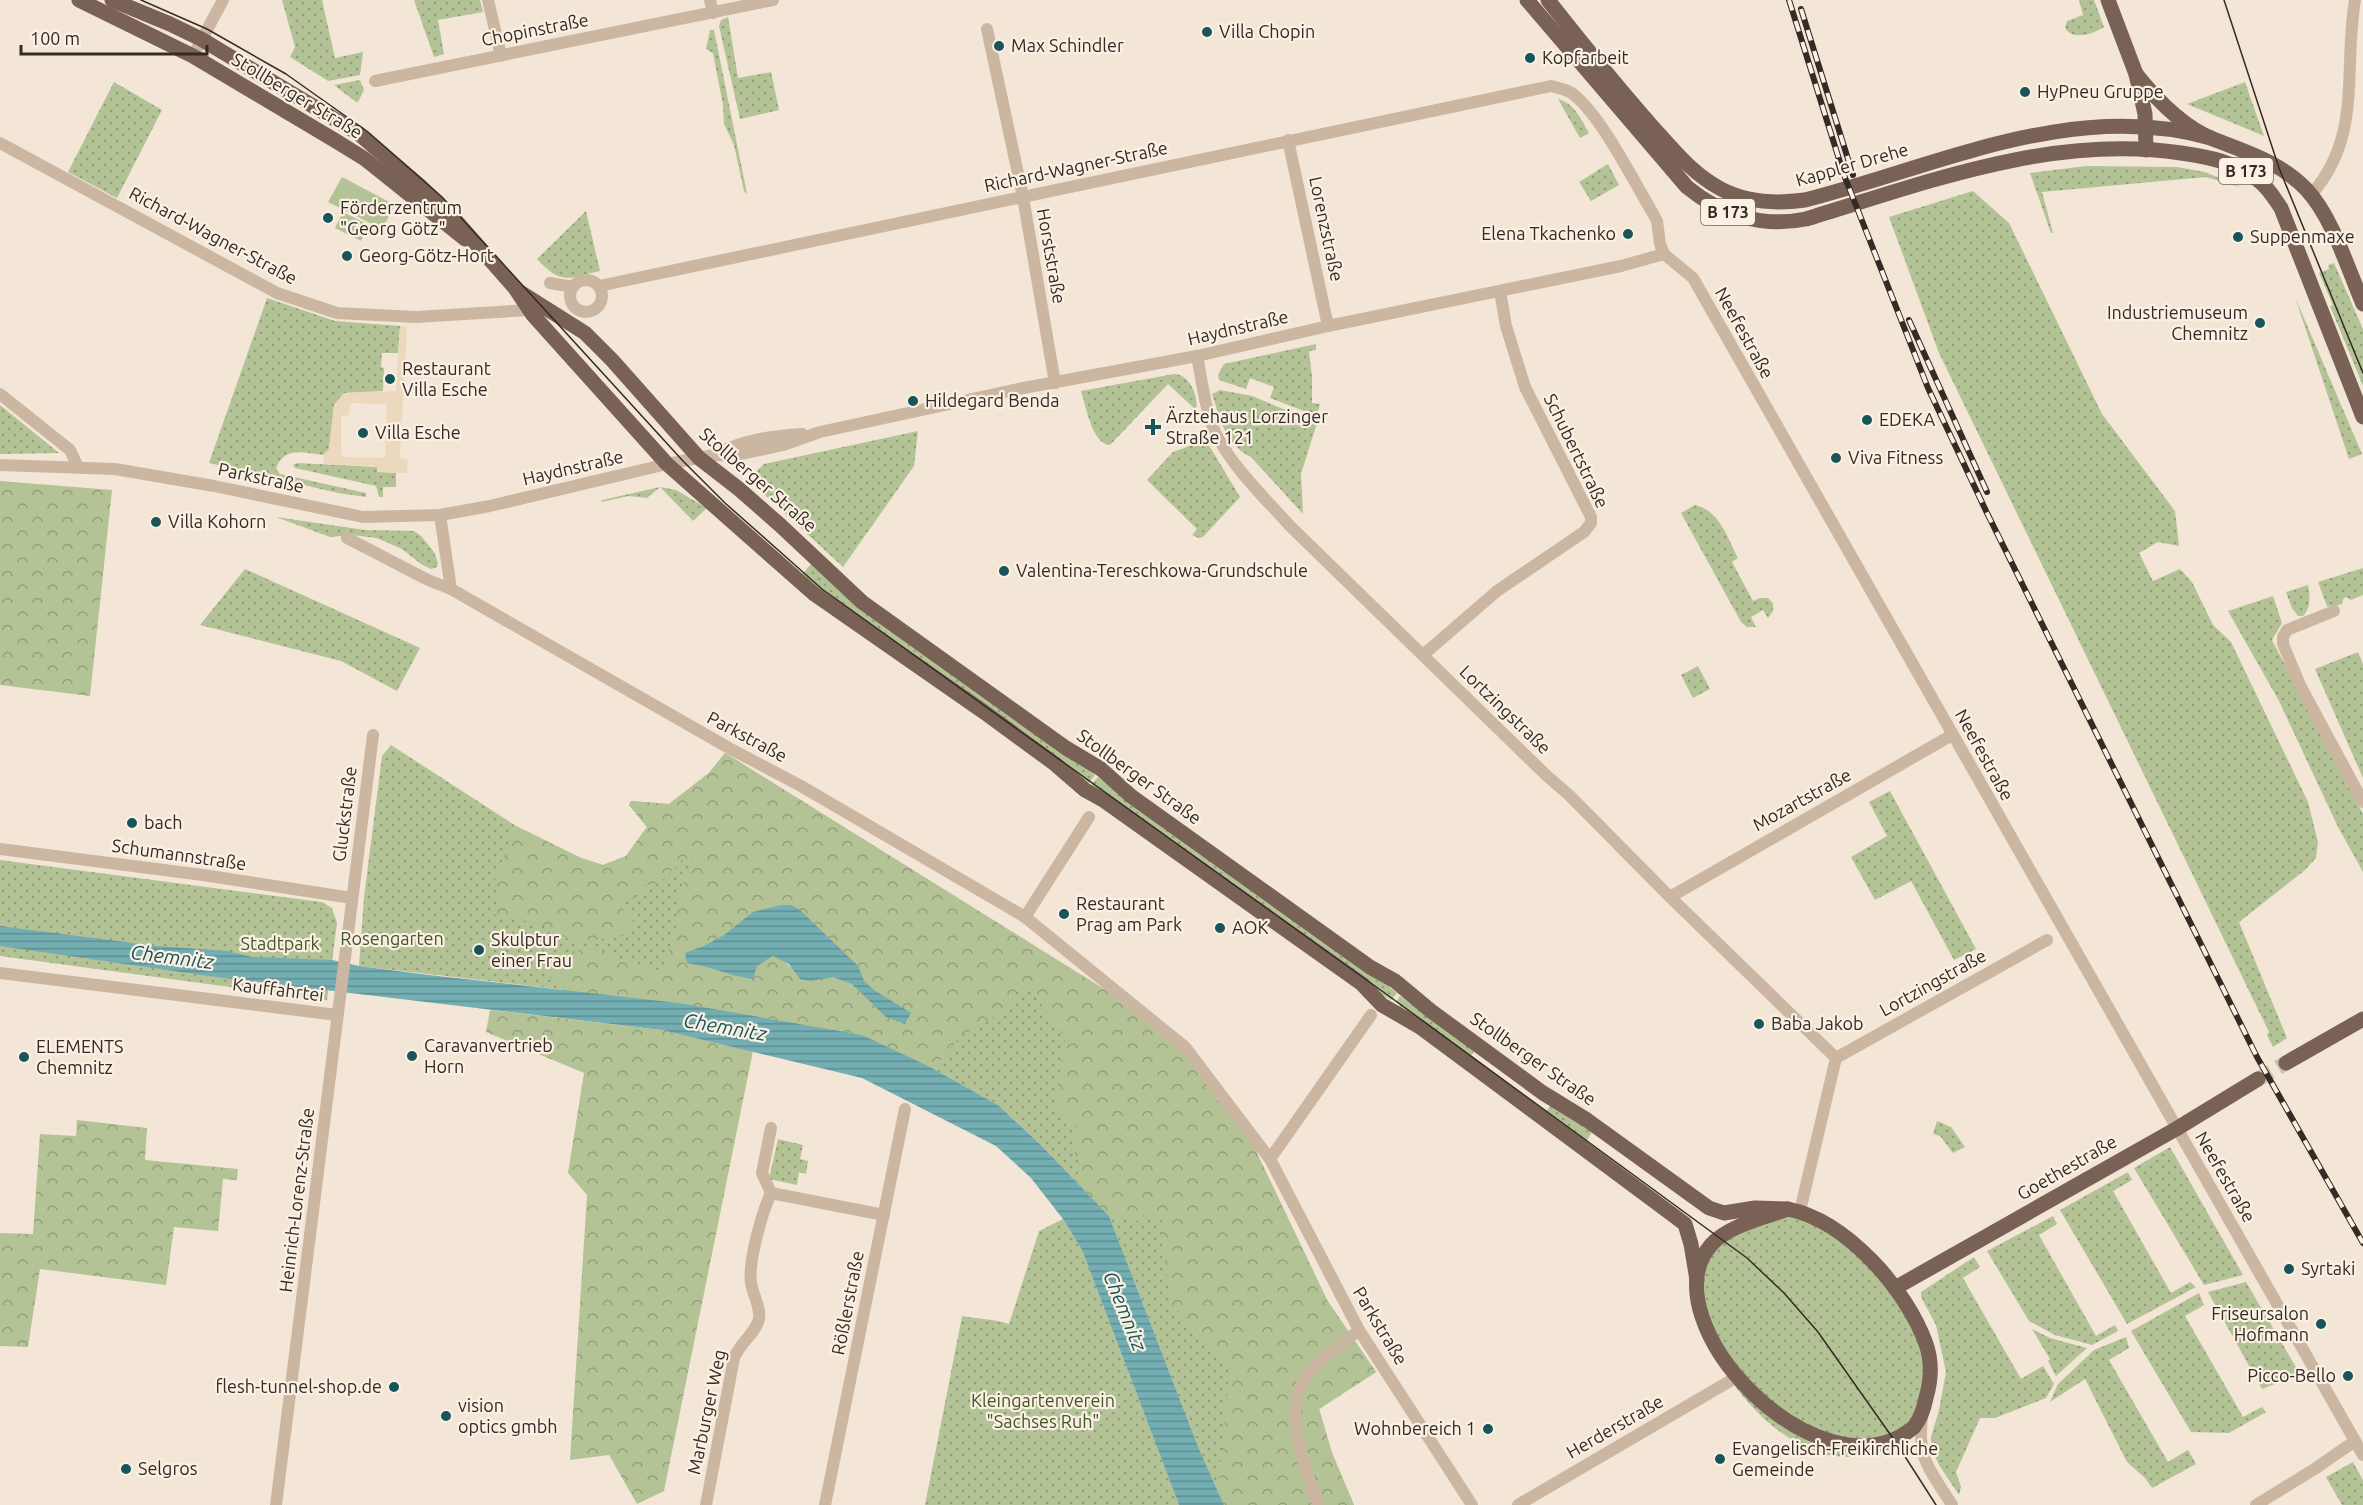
<svg xmlns="http://www.w3.org/2000/svg" width="2363" height="1505" viewBox="0 0 2363 1505" font-family="Ubuntu,sans-serif">
<defs>
<pattern id="green-dots" width="8" height="8" patternUnits="userSpaceOnUse" patternTransform="scale(1.5)"><rect width="8" height="8" fill="#b3c396"/><path d="M2 2h.1M6 6h.1" fill="none" stroke="#929f7a" stroke-width="1.8" stroke-linecap="round"/></pattern>
<pattern id="forest-crowns" width="20" height="18" patternUnits="userSpaceOnUse" patternTransform="scale(1.5)"><rect width="20" height="18" fill="#b3c396"/><path d="M2 6a3 3 0 1 1 6 0M12 15a3 3 0 1 1 6 0" fill="none" stroke="#929f7a"/></pattern>
<pattern id="water-rules" width="6" height="5" patternUnits="userSpaceOnUse" patternTransform="scale(1.5)"><rect width="6" height="5" fill="#73aeb2"/><path d="M0 2.5h6" fill="none" stroke="#5f8e91"/></pattern>
</defs>
<rect width="100%" height="100%" fill="#f3e6d7"/>
<g fill="url(#green-dots)" fill-rule="evenodd">
<path d="M282,0H322L335,58L363,52L360,75L328,81L290,57L295,47Z"/>
<path d="M414,0H480L483,12L438,20L444,54L434,57Z"/>
<path d="M2079,0H2094L2104,27C2093,34 2074,41 2065,28L2067,21L2083,15Z"/>
<path d="M728,17L738,78L771,72L779,110L740,119L719,26L721,20Z"/>
<path d="M710,30H714L747,194L744,191L734,145L724,124L723,105L713,53L706,49Z"/>
<path d="M360,80L364,90L358,102H356L334,85Z"/>
<path d="M114,82L162,110L117,198L68,172Z"/>
<path d="M2245,82L2264,136L2187,104Z"/>
<path d="M1558,99C1574,103 1581,119 1589,133L1580,138Z"/>
<path d="M1608,164L1619,185L1591,201L1579,182Z"/>
<path d="M2086,166L2177,167L2205,172L2243,188L2206,177L2042,192L2053,233H2051L2030,173Z"/>
<path d="M1973,191L2009,223L2102,414L2175,511L2179,546L2158,542L2139,553L2153,581L2180,569L2192,582L2213,625L2231,642L2308,802L2318,842L2316,858L2305,870L2239,922L2287,1038L2273,1047L2267,1035L2269,1032L1939,353L1889,217Z"/>
<path d="M586,211L600,271C567,278 562,286 537,259Z"/>
<path d="M2334,263L2363,329V386L2330,306L2333,305L2319,273L2329,269L2328,265Z"/>
<path d="M2295,297L2362,454L2349,459Z"/>
<path d="M267,298L335,321L400,326L398,353H382L381,367L384,368L383,391L344,393L334,405L329,449L323,455C303,453 285,446 276,468L280,474L366,493V497L338,493L209,463Z"/>
<path d="M1316,344V350L1309,351L1312,377V403L1320,404L1317,416L1270,398L1274,387L1250,378L1246,389L1219,380L1218,375L1224,364Z"/>
<path d="M1174,374C1189,374 1199,396 1196,410L1168,384L1110,445C1092,444 1086,406 1081,391Z"/>
<path d="M1220,390L1252,396L1317,423L1301,474L1303,514L1251,457C1225,444 1221,421 1212,394Z"/>
<path d="M0,405L59,453L0,454Z"/>
<path d="M918,431L914,466L843,567L752,483L756,472L764,464Z"/>
<path d="M1203,441L1207,442L1240,497L1203,537L1199,538L1192,535L1197,529L1147,480L1173,452Z"/>
<path d="M297,463L378,467V472L396,473V487H383V497H379L376,486L295,468L293,465Z"/>
<path d="M660,487L676,490L707,508L693,521L660,487L647,498L629,496L601,502L602,500Z"/>
<path d="M1695,505C1720,511 1727,537 1738,558L1732,562L1753,601L1760,598H1768L1773,603V611L1768,618L1763,610L1751,617L1756,627H1747L1741,622L1681,513Z"/>
<path d="M276,517L365,530L414,531L421,536L434,552L438,563L437,567L431,569L421,564L402,549L377,538L352,535L330,537Z"/>
<path d="M813,562L1088,769L1095,775L1089,783L799,578Z"/>
<path d="M2363,568V595L2351,600L2346,597L2343,599L2342,604L2332,607L2327,606L2318,582Z"/>
<path d="M245,569L420,648L397,691L341,661L200,625Z"/>
<path d="M2308,585C2310,595 2311,608 2303,616H2298L2292,608L2286,592Z"/>
<path d="M2273,596L2282,623L2272,640L2363,814V872L2338,827L2279,701L2228,611Z"/>
<path d="M2358,652L2363,664V778L2315,669Z"/>
<path d="M1698,666L1710,689L1693,698L1681,675Z"/>
<path d="M391,745L516,826L581,858L603,865L626,856L647,827L629,805L631,801L669,804L709,773L725,753L1176,1034L1234,1105L1327,1300L1376,1372L1319,1409L1332,1453L1354,1505H1224L1199,1449L1109,1216L1042,1146L998,1105L930,1067L679,1003L359,966L364,897L382,756ZM781,905L800,910L833,977L764,960Z"/>
<path d="M1098,777L1392,983L1389,987L1397,993L1391,1000L1385,996L1382,1000L1091,785Z"/>
<path d="M1890,791L1976,949L1954,960L1911,881L1875,900L1851,857L1887,836L1869,802Z"/>
<path d="M0,860L322,902L332,908L337,923L327,1000L0,956Z"/>
<path d="M1400,996L1476,1048L1469,1059L1397,1010L1400,1005L1396,1002Z"/>
<path d="M1552,1104L1593,1130L1584,1146L1544,1114Z"/>
<path d="M1937,1121L1951,1127L1965,1147L1953,1153L1940,1136L1933,1134Z"/>
<path d="M778,1139L803,1145L800,1159L808,1161L806,1174L799,1172L797,1185L769,1179Z"/>
<path d="M2170,1147L2243,1275L2204,1285L2134,1168Z"/>
<path d="M2128,1172L2132,1180L2113,1191L2171,1293L2190,1282L2196,1287L2127,1324L2060,1210Z"/>
<path d="M1788,1209L1855,1244L1913,1315L1931,1381C1924,1396 1909,1433 1899,1442C1887,1452 1876,1454 1861,1456C1786,1468 1707,1371 1698,1303C1697,1291 1708,1258 1711,1245Z"/>
<path d="M2053,1216L2057,1224L2039,1235L2096,1336L2115,1325L2118,1331L2092,1345L2055,1335L2029,1321L1987,1251Z"/>
<path d="M1063,1219L1082,1250L1179,1505H925L962,1316C978,1319 993,1319 1009,1324L1039,1231Z"/>
<path d="M1974,1257L1980,1267L1963,1278L2021,1379L2043,1366L2054,1384L2046,1398L1995,1418H1980L1956,1472L1961,1487L1959,1495L1939,1465L1931,1447V1437L1939,1410L1946,1372L1936,1325L1921,1297V1292Z"/>
<path d="M2246,1282L2300,1374L2262,1389L2208,1292Z"/>
<path d="M2199,1293L2204,1305L2185,1316L2243,1417L2262,1407L2266,1412L2229,1433L2191,1432L2131,1331Z"/>
<path d="M2032,1329L2050,1338L2087,1348L2056,1376L2048,1361L2050,1359Z"/>
<path d="M2126,1337L2129,1348L2109,1360L2168,1462L2188,1450L2196,1464L2152,1488L2145,1478L2127,1462L2085,1379L2050,1402L2058,1384L2094,1350Z"/>
<path d="M2353,1462L2363,1480V1505H2342L2326,1477Z"/>
</g>
<g fill="url(#forest-crowns)" fill-rule="evenodd">
<path d="M0,481L112,490L90,696L0,685Z"/>
<path d="M725,753L1176,1034L1234,1105L1327,1300L1376,1372L1319,1409L1332,1453L1354,1505H1224L1218,1493L1230,1364L1170,1303L1161,1229H1166L1165,1222L1150,1214L1141,1216L1139,1221L1109,1216L1075,1180L1081,1166L1071,1145L1079,1130L1055,1105L1065,1038L1035,995L1025,987L1013,993L1011,1007L961,1036L933,1069L862,1035L679,1003L565,991L539,967L545,954L597,949L637,966L667,973V956L676,929L678,896L694,857L683,859L660,883L643,886L636,899L622,897L617,903L633,919L632,930L623,936L595,940H571L540,924L495,915L497,896L495,879L516,826L581,858L603,865L626,856L647,827L629,805L631,801L669,804L709,773ZM781,905L800,910L858,966L864,981L911,1014L886,1017C871,1003 856,981 834,977C825,975 815,983 807,979C790,972 792,962 773,956L757,966L753,979C730,977 710,966 688,963L685,953L704,946L724,935L753,912Z"/>
<path d="M490,1010L662,1030L753,1051L664,1491L637,1504L609,1455L570,1460L587,1195L568,1173L584,1073L486,1032Z"/>
<path d="M77,1120L147,1128L145,1160L238,1169L237,1180L223,1179L218,1231L174,1227L166,1285L40,1269L28,1347L0,1346V1233L33,1234L40,1134L76,1136Z"/>
</g>
<g fill="#b3c396">
<path d="M342,177L395,205L382,229L328,202Z"/>
<path d="M343,212L369,225L361,241L335,228Z"/>
</g>
<path fill="#ecd8bc" fill-rule="evenodd" d="M400,326H407L400,458L408,459L407,473L377,472V467L324,464L323,455L329,449L334,405L344,393L396,391ZM353,403L387,404L385,458L345,457L341,455V416L349,415V407Z"/>
<g fill="url(#water-rules)">
<path d="M781,905H791L800,910L858,966L864,981L874,990L911,1013L905,1024L886,1017L852,984L833,977L810,981L800,979L789,964L773,956L757,966L753,979C730,976 710,966 687,963L685,953L704,946L724,935L753,912Z"/>
<path d="M0,926L156,946L227,951L252,957L332,960L359,966L429,975L679,1003L862,1035L930,1067L998,1105L1042,1146L1109,1216L1199,1449L1224,1505H1179L1082,1250L1063,1219L1031,1178L996,1146L862,1078L662,1030L216,977L0,946Z"/>
</g>
<g fill="none" stroke-linecap="round" stroke-linejoin="round">
<path stroke="#cdc0b3" stroke-width="15" stroke-dasharray="15 8" stroke-linecap="butt" d="M2258,1079L2286,1063"/>
<g stroke="#cbb6a2" stroke-width="12">
<path d="M488,0L501,56"/>
<path d="M710,0L713,13"/>
<path d="M987,29L1023,197L1055,383"/>
<path d="M193,56L223,0"/>
<path d="M375,81L773,0"/>
<path d="M1288,140L1328,326"/>
<path d="M0,143L277,293L337,313L416,317L529,310"/>
<path d="M2311,195C2363,136 2343,71 2355,0"/>
<circle cx="586" cy="296" r="16"/>
<path d="M550,283L573,287"/>
<path d="M599,286L1551,86C1558,88 1567,89 1573,94C1601,116 1632,178 1651,210L1657,221L1660,244L1664,254L1693,278L2363,1455"/>
<path d="M1197,356C1202,381 1205,409 1215,432C1232,467 1264,497 1290,526L1547,776L1569,795L1670,897L1836,1058"/>
<path d="M0,394L70,450L78,467"/>
<path d="M715,455C741,440 772,436 802,434"/>
<path d="M0,465L115,469L214,486L363,517L440,515L490,506L667,464L714,455L732,456L783,445L820,432L1018,389L1197,356L1328,326L1621,266L1664,254"/>
<path d="M440,515L451,589"/>
<path d="M347,538L428,580L451,589L729,748L801,786L1025,917L1185,1047L1270,1159L1359,1330L1472,1505"/>
<path d="M2334,611L2287,630L2283,637V644L2300,685L2363,802"/>
<path d="M1423,655L1497,591L1584,532L1591,523V517L1525,387L1506,326L1500,291"/>
<path d="M0,849L203,875L352,898"/>
<path d="M1670,897L1952,735"/>
<path d="M1025,917L1089,817"/>
<path d="M0,973L337,1015"/>
<path d="M771,1128L762,1173L771,1193"/>
<path d="M1270,1159L1371,1015"/>
<path d="M1800,1211L1836,1058L2047,940"/>
<path d="M1922,1416C1917,1461 1930,1469 1952,1505"/>
<path d="M276,1505L373,735"/>
<path d="M706,1505L734,1358C739,1344 756,1333 759,1319C761,1308 753,1295 751,1283C748,1261 762,1213 771,1193L884,1215"/>
<path d="M825,1505L905,1109"/>
<path d="M1318,1505C1307,1470 1282,1414 1304,1380C1316,1361 1341,1345 1359,1330"/>
<path d="M1518,1505L1730,1381"/>
<path d="M2256,1505L2316,1468L2355,1441"/>
</g>
<g stroke="#796155" stroke-width="15">
<path d="M79,0L193,56L336,141L365,159L465,239"/>
<path d="M112,0L170,24L201,39L358,133L420,186L456,221L515,288L533,315L667,464L813,593L984,712L1055,764L1085,790L1103,800L1362,984L1382,1005L1420,1027L1673,1215L1685,1224L1691,1244L1697,1280"/>
<path d="M1527,0L1687,187C1721,215 1762,228 1806,219C1928,182 2052,134 2181,153C2209,157 2235,162 2258,180C2268,187 2274,198 2281,208L2363,417"/>
<path d="M1548,0C1581,42 1615,84 1650,124C1672,148 1691,173 1721,189C1748,203 1776,204 1805,200C1938,166 2072,99 2211,138"/>
<path d="M2108,0L2136,74L2145,114L2146,150"/>
<path d="M2136,74C2156,99 2183,127 2213,139C2246,152 2280,162 2306,189C2332,216 2348,269 2363,304"/>
<path d="M520,292L585,333L612,360L699,458L739,489L780,525L862,602L1066,748L1101,769L1131,796L1370,967L1395,981L1431,1011L1543,1093L1587,1120L1709,1208L1724,1213L1755,1208L1788,1209"/>
<path d="M2286,1063L2363,1019"/>
<path d="M1788,1209C1847,1221 1907,1290 1926,1344C1932,1361 1931,1381 1926,1398C1924,1408 1921,1418 1914,1427C1821,1505 1645,1320 1711,1245C1727,1226 1766,1217 1788,1209Z"/>
<path d="M1895,1288L2176,1129L2258,1079"/>
</g>
<g stroke="#352a25" stroke-width="1.5">
<path d="M141,0L207,29L286,74L368,132L442,197L683,461L725,503L822,589L1393,999L1747,1258L1784,1293L1818,1332L1897,1444L1936,1505"/>
<path d="M2224,0L2279,168L2363,373"/>
</g>
<g stroke="#352a25" stroke-width="6">
<g id="rail">
<path d="M1789,0L1844,175L1928,388L1987,513L2257,1057L2363,1243"/>
<path d="M1801,9L1853,175"/>
<path d="M1909,320L1987,492"/>
</g>
</g>
<use href="#rail" stroke="#faf0e3" stroke-width="4" stroke-dasharray="11" stroke-linecap="butt"/>
</g>
<g fill="#18545a" stroke="#faf0e3" stroke-width="2">
<circle cx="1207" cy="32" r="6"/>
<circle cx="999" cy="46" r="6"/>
<circle cx="1530" cy="58" r="6"/>
<circle cx="2025" cy="92" r="6"/>
<circle cx="328" cy="218" r="6"/>
<circle cx="1628" cy="234" r="6"/>
<circle cx="2238" cy="237" r="6"/>
<circle cx="347" cy="256" r="6"/>
<circle cx="2260" cy="323" r="6"/>
<circle cx="390" cy="379" r="6"/>
<circle cx="913" cy="401" r="6"/>
<circle cx="1867" cy="420" r="6"/>
<path d="M1150 418h6v6h6v6h-6v6h-6v-6h-6v-6h6z"/>
<circle cx="363" cy="433" r="6"/>
<circle cx="1836" cy="458" r="6"/>
<circle cx="156" cy="522" r="6"/>
<circle cx="1004" cy="571" r="6"/>
<circle cx="132" cy="823" r="6"/>
<circle cx="1064" cy="914" r="6"/>
<circle cx="1220" cy="928" r="6"/>
<circle cx="479" cy="950" r="6"/>
<circle cx="1759" cy="1024" r="6"/>
<circle cx="412" cy="1056" r="6"/>
<circle cx="24" cy="1057" r="6"/>
<circle cx="2289" cy="1269" r="6"/>
<circle cx="2321" cy="1324" r="6"/>
<circle cx="2348" cy="1376" r="6"/>
<circle cx="394" cy="1387" r="6"/>
<circle cx="446" cy="1416" r="6"/>
<circle cx="1488" cy="1429" r="6"/>
<circle cx="1720" cy="1459" r="6"/>
<circle cx="126" cy="1469" r="6"/>
</g>
<g text-anchor="middle" stroke-width="4.5" stroke-linejoin="round" paint-order="stroke">
<g fill="#faf0e3" stroke="#70655e" stroke-width="1.5">
<rect x="2219" y="158" width="54" height="26" rx="4.5"/>
<rect x="1701" y="199" width="54" height="26" rx="4.5"/>
</g>
<g font-size="16" font-weight="bold" fill="#352a25">
<text x="2246" y="177">B 173</text>
<text x="1728" y="218">B 173</text>
</g>
<g font-size="18" fill="#352a25" stroke="#faf0e3">
<text transform="translate(535 30) rotate(-11)" y="6">Chopinstraße</text>
<text transform="translate(297 96) rotate(31)" y="6">Stollberger Straße</text>
<text transform="translate(1852 165) rotate(-16)" y="6">Kappler Drehe</text>
<text transform="translate(1076 167) rotate(-12)" y="6">Richard-Wagner-Straße</text>
<text transform="translate(1326 229) rotate(78)" y="6">Lorenzstraße</text>
<text transform="translate(213 236) rotate(28)" y="6">Richard-Wagner-Straße</text>
<text transform="translate(1051 256) rotate(80)" y="6">Horststraße</text>
<text transform="translate(1238 328) rotate(-13)" y="6">Haydnstraße</text>
<text transform="translate(1744 333) rotate(61)" y="6">Neefestraße</text>
<text transform="translate(1576 451) rotate(64)" y="6">Schubertstraße</text>
<text transform="translate(573 468) rotate(-13)" y="6">Haydnstraße</text>
<text transform="translate(261 478) rotate(12)" y="6">Parkstraße</text>
<text transform="translate(758 480) rotate(41)" y="6">Stollberger Straße</text>
<text transform="translate(1505 710) rotate(44)" y="6">Lortzingstraße</text>
<text transform="translate(747 737) rotate(28)" y="6">Parkstraße</text>
<text transform="translate(1984 755) rotate(61)" y="6">Neefestraße</text>
<text transform="translate(1139 777) rotate(36)" y="6">Stollberger Straße</text>
<text transform="translate(1802 800) rotate(-29)" y="6">Mozartstraße</text>
<text transform="translate(345 814) rotate(-83)" y="6">Gluckstraße</text>
<text transform="translate(179 855) rotate(8)" y="6">Schumannstraße</text>
<text transform="translate(1933 983) rotate(-29)" y="6">Lortzingstraße</text>
<text transform="translate(278 990) rotate(7)" y="6">Kauffahrtei</text>
<text transform="translate(1533 1059) rotate(35)" y="6">Stollberger Straße</text>
<text transform="translate(2067 1168) rotate(-30)" y="6">Goethestraße</text>
<text transform="translate(2225 1177) rotate(60)" y="6">Neefestraße</text>
<text transform="translate(297 1200) rotate(-83)" y="6">Heinrich-Lorenz-Straße</text>
<text transform="translate(848 1303) rotate(-79)" y="6">Rößlerstraße</text>
<text transform="translate(1380 1326) rotate(59)" y="6">Parkstraße</text>
<text transform="translate(707 1412) rotate(-78)" y="6">Marburger Weg</text>
<text transform="translate(1615 1427) rotate(-30)" y="6">Herderstraße</text>
</g>
<g font-size="18" fill="#352a25" stroke="#faf0e3" text-anchor="start">
<text x="1219" y="38">Villa Chopin</text>
<text x="1011" y="52">Max Schindler</text>
<text x="1542" y="64">Kopfarbeit</text>
<text x="2037" y="98">HyPneu Gruppe</text>
<text x="340" y="214">Förderzentrum<tspan x="340" dy="21">"Georg Götz"</tspan></text>
<text x="1616" y="240" text-anchor="end">Elena Tkachenko</text>
<text x="2250" y="243">Suppenmaxe</text>
<text x="359" y="262">Georg-Götz-Hort</text>
<text x="2248" y="319" text-anchor="end">Industriemuseum<tspan x="2248" dy="21">Chemnitz</tspan></text>
<text x="402" y="375">Restaurant<tspan x="402" dy="21">Villa Esche</tspan></text>
<text x="925" y="407">Hildegard Benda</text>
<text x="1166" y="423">Ärztehaus Lorzinger<tspan x="1166" dy="21">Straße 121</tspan></text>
<text x="1879" y="426">EDEKA</text>
<text x="375" y="439">Villa Esche</text>
<text x="1848" y="464">Viva Fitness</text>
<text x="168" y="528">Villa Kohorn</text>
<text x="1016" y="577">Valentina-Tereschkowa-Grundschule</text>
<text x="144" y="829">bach</text>
<text x="1076" y="910">Restaurant<tspan x="1076" dy="21">Prag am Park</tspan></text>
<text x="1232" y="934">AOK</text>
<text x="491" y="946">Skulptur<tspan x="491" dy="21">einer Frau</tspan></text>
<text x="1771" y="1030">Baba Jakob</text>
<text x="424" y="1052">Caravanvertrieb<tspan x="424" dy="21">Horn</tspan></text>
<text x="36" y="1053">ELEMENTS<tspan x="36" dy="21">Chemnitz</tspan></text>
<text x="2301" y="1275">Syrtaki</text>
<text x="2309" y="1320" text-anchor="end">Friseursalon<tspan x="2309" dy="21">Hofmann</tspan></text>
<text x="2336" y="1382" text-anchor="end">Picco-Bello</text>
<text x="382" y="1393" text-anchor="end">flesh-tunnel-shop.de</text>
<text x="458" y="1412">vision<tspan x="458" dy="21">optics gmbh</tspan></text>
<text x="1476" y="1435" text-anchor="end">Wohnbereich 1</text>
<text x="1732" y="1455">Evangelisch-Freikirchliche<tspan x="1732" dy="21">Gemeinde</tspan></text>
<text x="138" y="1475">Selgros</text>
</g>
<g font-size="18" fill="#445527" stroke="#faf0e3">
<text x="392" y="945">Rosengarten</text>
<text x="280" y="950">Stadtpark</text>
<text x="1043" y="1407">Kleingartenverein<tspan x="1043" dy="21">"Sachses Ruh"</tspan></text>
</g>
<g font-size="20" font-style="italic" fill="#18545a" stroke="#faf0e3">
<text transform="translate(172 957) rotate(7)" y="7">Chemnitz</text>
<text transform="translate(725 1027) rotate(10)" y="7">Chemnitz</text>
<text transform="translate(1125 1311) rotate(68)" y="7">Chemnitz</text>
</g>
</g>
<path d="M21 45v9h186v-9" fill="none" stroke="#352a25" stroke-width="3"/>
<text x="30" y="45" font-size="18" fill="#352a25" stroke="#faf0e3" stroke-width="4.5" paint-order="stroke">100 m</text>
</svg>
